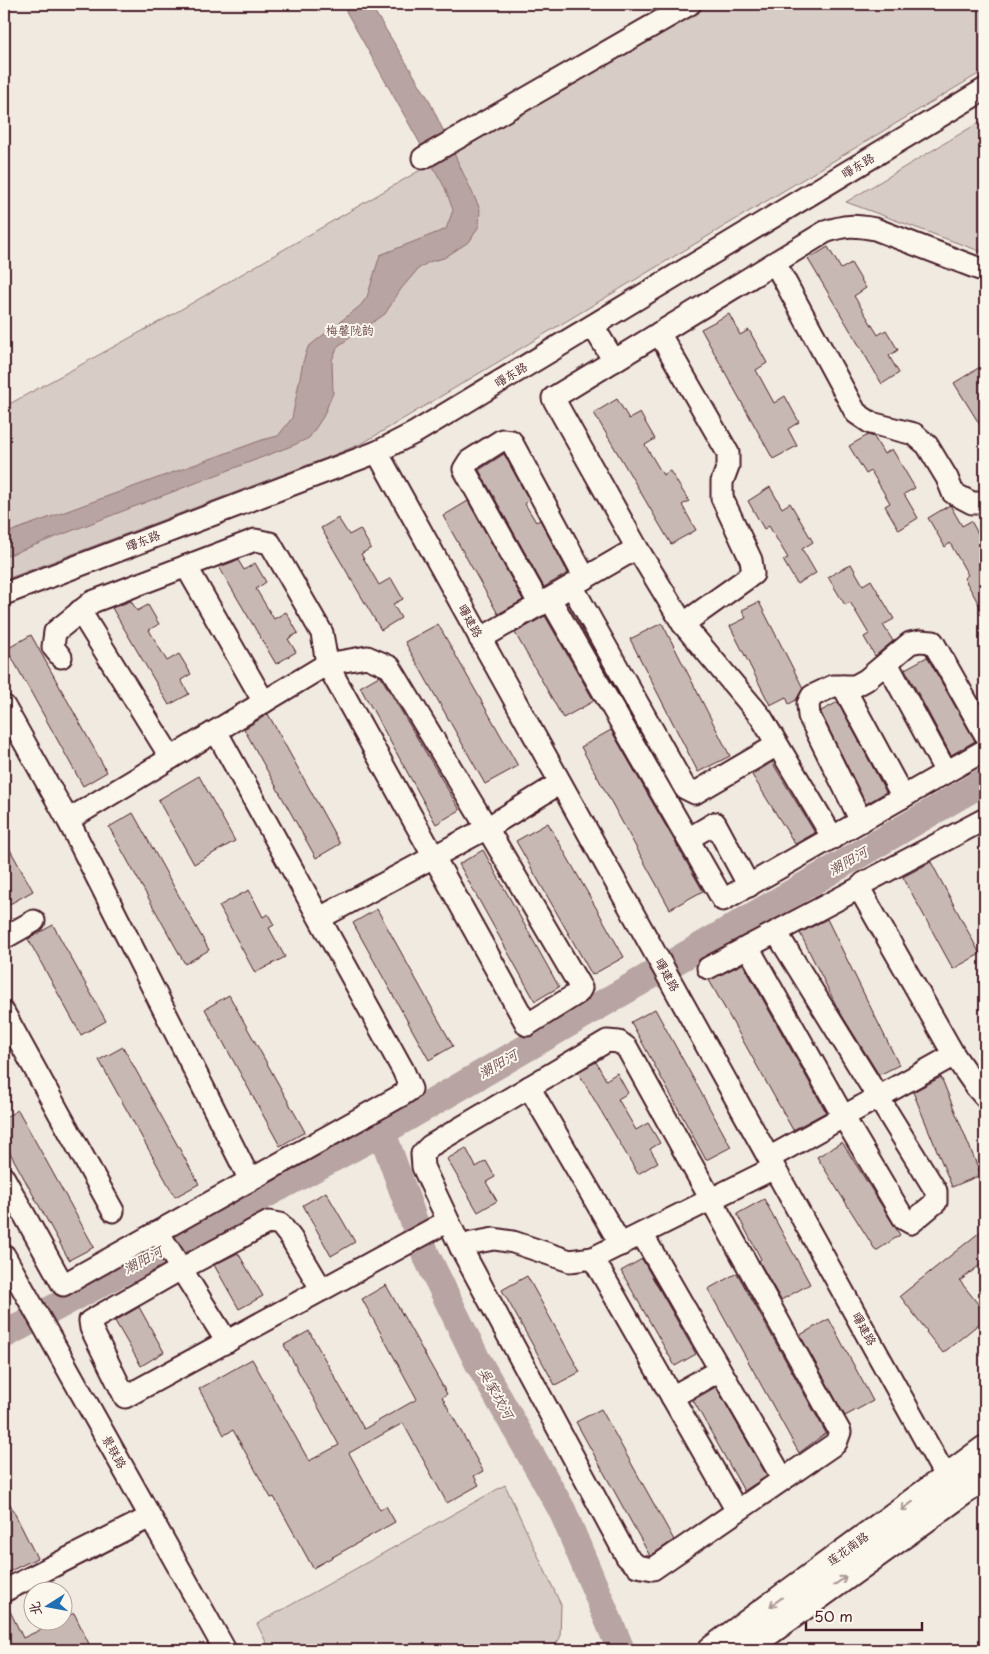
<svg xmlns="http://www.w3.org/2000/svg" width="989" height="1654" viewBox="0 0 989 1654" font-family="'Playpen Sans','LXGW WenKai TC',sans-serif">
<rect width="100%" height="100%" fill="#f0eae0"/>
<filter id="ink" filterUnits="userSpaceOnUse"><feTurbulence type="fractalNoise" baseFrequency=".02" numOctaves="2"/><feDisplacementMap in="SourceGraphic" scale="10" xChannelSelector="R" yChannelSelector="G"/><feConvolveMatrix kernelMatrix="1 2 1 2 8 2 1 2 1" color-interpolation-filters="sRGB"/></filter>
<g filter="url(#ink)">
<g fill="#d8ccc6" stroke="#917678">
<path d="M710,4H985V70L363,443L326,458L4,580V407L168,317L508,119Z"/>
<path d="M985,119V253L846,202Z"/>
<path d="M505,1485L561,1605L560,1638L552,1650H270L257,1624Z"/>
</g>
<path fill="#b8a4a2" stroke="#8c6f72" d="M342,4H370L428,98L480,209L479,226L470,241L444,258L429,262L418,269L401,289L385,314L338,346L332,360L333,393L323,417L309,438L294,445L4,557V534L262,440L278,436L292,418L303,362L308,347L360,306L367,297L380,255L446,229L453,210L445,188Z"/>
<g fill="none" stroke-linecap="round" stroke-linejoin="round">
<g stroke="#b8a4a2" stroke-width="28">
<path d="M382,1132L426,1255L477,1360L562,1510L621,1650"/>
<path d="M4,1335L382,1132L985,781"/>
</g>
</g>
<g fill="#c8b8b3" stroke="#4a1f2b">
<path d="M828,247L841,269L851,263L866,288L854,296L878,335L886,330L898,350L889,356L899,373L882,384L808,259Z"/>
<path d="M729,314L740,335L749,330L767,363L756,370L774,403L785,396L799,422L788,429L797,446L773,459L701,329Z"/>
<path d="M985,364V433L954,383Z"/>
<path d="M617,399L629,419L640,413L655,439L645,445L663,475L670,471L689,501L682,505L696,530L671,544L594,413Z"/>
<path d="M868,435L874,437L884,454L892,449L915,488L904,494L918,518L899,530L885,506L890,503L871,471L866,474L849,446Z"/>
<path d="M504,454L529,500L525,504L536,522L540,520L568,573L544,587L479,470Z"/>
<path d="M770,487L782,508L790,503L813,542L802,549L816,573L797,584L783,560L788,558L769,526L764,529L748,501Z"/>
<path d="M468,501L523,600L498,614L443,516Z"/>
<path d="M950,505L962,526L971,521L985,546V615L964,578L968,575L950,543L945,547L928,518Z"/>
<path d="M338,518L349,535L360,529L371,548L361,554L379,585L391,578L403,599L393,604L401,618L381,630L321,528Z"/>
<path d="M238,560L244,570L255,563L266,582L256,589L274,619L286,612L298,633L288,639L296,652L276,664L219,567Z"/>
<path d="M851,564L863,585L871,580L894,619L883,625L893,641L875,656L864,637L869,634L850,602L845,605L828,577Z"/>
<path d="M131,601L137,611L148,605L159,624L149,630L167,661L179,654L191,674L181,680L189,694L169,705L112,608Z"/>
<path d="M759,602L803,688L796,700L789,704L786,697L770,705L730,626L746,618L742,610Z"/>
<path d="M545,616L594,701L563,718L515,633Z"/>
<path d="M662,623L730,756L698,772L630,639Z"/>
<path d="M438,624L518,766L485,784L405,642Z"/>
<path d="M31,635L107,772L83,786L7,649Z"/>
<path d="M927,657L975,741L951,755L905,669Z"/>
<path d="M379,676L381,677L460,810L436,824L360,687Z"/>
<path d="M838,702L886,792L866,804L821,713V711Z"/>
<path d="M268,714L340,844L316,858L244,729Z"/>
<path d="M611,730L703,891L670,909L581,747Z"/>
<path d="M772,762L815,833L795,844L752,775Z"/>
<path d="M199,776L235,841L194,864L158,800Z"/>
<path d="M133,813L209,950L185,964L109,827Z"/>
<path d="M548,823L624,957L592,975L516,841Z"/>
<path d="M4,839L33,891L8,905L4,897Z"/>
<path d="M483,850L559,987L535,1001L459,864Z"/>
<path d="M931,862L980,954L953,969L903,877Z"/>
<path d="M249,890L263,917L268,914L274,925L269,928L285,957L255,973L219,906Z"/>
<path d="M377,909L453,1046L429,1060L353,923Z"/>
<path d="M827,919L899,1065L879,1075L838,1009L800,933Z"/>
<path d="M53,925L106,1021L81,1035L28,939Z"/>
<path d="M743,964L826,1112L793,1130L709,980Z"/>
<path d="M229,995L305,1132L280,1146L205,1009Z"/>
<path d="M655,1009L731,1147L706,1160L631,1022Z"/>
<path d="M123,1047L199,1184L175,1197L99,1060Z"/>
<path d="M596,1062L606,1080L617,1073L628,1093L618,1099L636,1130L648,1123L660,1143L650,1149L658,1162L638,1174L578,1072Z"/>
<path d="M941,1077L981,1175L952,1187L913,1092Z"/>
<path d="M18,1110L94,1247L69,1260L4,1142V1118Z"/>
<path d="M842,1142L900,1235L876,1251L817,1157Z"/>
<path d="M466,1148L476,1167L486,1161L495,1177L486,1182L497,1201L478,1212L447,1159Z"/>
<path d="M326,1192L355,1242L331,1256L303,1205Z"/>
<path d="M764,1199L810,1284L781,1300L759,1261L761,1259L737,1214Z"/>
<path d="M985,1228V1261L960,1281L985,1313V1319L943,1353L926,1332L927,1331L900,1296Z"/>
<path d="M238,1253L263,1296L239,1309L214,1265Z"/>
<path d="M642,1259L696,1354L675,1366L621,1271Z"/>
<path d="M737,1273L826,1433L799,1453L708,1289Z"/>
<path d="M527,1276L580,1372L555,1385L502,1290Z"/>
<path d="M386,1285L447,1394L442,1397L483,1471L474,1476L479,1485L447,1503L403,1423L349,1453L380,1510L386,1506L395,1522L313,1568L274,1497L271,1498L233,1430L224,1435L199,1389L252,1359L309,1461L339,1445L284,1345L309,1331L364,1429L417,1399L362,1299Z"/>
<path d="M139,1307L164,1352L141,1366L115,1321Z"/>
<path d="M829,1319L873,1401L845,1416L800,1335Z"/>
<path d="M716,1387L767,1476L744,1491L693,1400Z"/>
<path d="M601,1409L674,1540L650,1556L576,1422Z"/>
<path d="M4,1492L37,1558L4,1574Z"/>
<path d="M4,1603H6L23,1638L57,1622H62V1619L74,1613L92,1650H4Z"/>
</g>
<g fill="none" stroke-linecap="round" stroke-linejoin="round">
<g stroke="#4a1f2b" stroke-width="25">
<g id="minor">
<path d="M423,158L690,4"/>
<path d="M775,263L856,413L871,423L914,434L927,445L947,478L953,493L972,503H985"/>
<path d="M593,326L614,361"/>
<path d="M659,333L728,453V466L722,482V498L751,560L753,574L683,624"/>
<path d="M377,452L953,1490"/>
<path d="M186,566L264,702"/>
<path d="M572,586L685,788L695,793L777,745"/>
<path d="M4,594L377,452L416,432L985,89"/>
<path d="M550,599L723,900L985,750"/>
<path d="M540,605L464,469L469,461L502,440L511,441L585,578"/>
<path d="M80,611L171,758"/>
<path d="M480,639L637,548"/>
<path d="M61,657L53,647L55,632L92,602L255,540L270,543L322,633L327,664L527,1025L578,993L581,988L487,828L390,667L367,657L327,664L68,820"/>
<path d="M887,663L946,772"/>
<path d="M843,686L903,797"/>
<path d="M4,706L68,820L250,1180"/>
<path d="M985,819L864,883L859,888L954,1055L977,1088L985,1097"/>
<path d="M861,821L809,716L808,704L812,696L833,686H855L866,680L910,643L920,641L933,642L985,734"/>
<path d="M833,838L761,717L683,624L637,548L553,398L825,232C845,225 854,225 875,229L985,271"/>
<path d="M688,839L715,823L749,886"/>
<path d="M320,918L487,828L560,783"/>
<path d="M4,938L34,921"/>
<path d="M748,947L843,1116L904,1219L911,1223L936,1202V1191L776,932"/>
<path d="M708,968L859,888"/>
<path d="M4,1013L113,1211"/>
<path d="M607,1041L619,1042L627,1048L840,1432L836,1443L653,1569L637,1566L627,1557L461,1248L423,1167L422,1154L430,1146Z"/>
<path d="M529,1087L621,1245"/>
<path d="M769,1158L954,1055"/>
<path d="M4,1178L63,1285L402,1095L411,1089L403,1070L354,981L216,731"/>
<path d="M158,1232L227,1342"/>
<path d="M642,1234L783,1479"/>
<path d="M461,1248L472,1243L494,1239L513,1242L570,1261L593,1258L774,1168"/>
<path d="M4,1255L225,1650"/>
<path d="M593,1258L737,1511"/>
<path d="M322,1290L291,1238L280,1224L269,1222L181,1269L90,1321L91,1328L125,1397L448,1221"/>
<path d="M672,1397L720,1370"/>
<path d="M4,1591L150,1517"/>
</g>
</g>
<g stroke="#4a1f2b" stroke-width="30">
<g id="major">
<path d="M711,1650L985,1449"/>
<path d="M744,1650L985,1476"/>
</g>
</g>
<use href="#minor" stroke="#fbf7ec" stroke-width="21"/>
<use href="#major" stroke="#fbf7ec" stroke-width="26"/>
</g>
<defs><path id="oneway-shaft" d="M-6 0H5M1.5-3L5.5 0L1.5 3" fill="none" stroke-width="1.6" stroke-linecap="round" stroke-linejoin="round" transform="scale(1.25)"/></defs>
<g stroke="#ab9695">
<use href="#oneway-shaft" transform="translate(907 1506) rotate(144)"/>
<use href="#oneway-shaft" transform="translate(840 1581) rotate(-36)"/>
<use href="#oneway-shaft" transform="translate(776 1602) rotate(144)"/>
</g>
</g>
<g text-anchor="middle" stroke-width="4" stroke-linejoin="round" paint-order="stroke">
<g font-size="12" fill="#4a1f2b" stroke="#fbf7ec">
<text transform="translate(858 166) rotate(-31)" y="4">曙东路</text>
<text transform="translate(511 375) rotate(-31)" y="4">曙东路</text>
<text transform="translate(143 541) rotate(-21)" y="4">曙东路</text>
<text transform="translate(470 621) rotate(61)" y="4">曙建路</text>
<text transform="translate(667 975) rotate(61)" y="4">曙建路</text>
<text transform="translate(864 1329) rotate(61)" y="4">曙建路</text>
<text transform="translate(114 1452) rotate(61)" y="4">景联路</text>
<text transform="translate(848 1549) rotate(-36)" y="4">莲花南路</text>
</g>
<g font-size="12" fill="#6e4a52" stroke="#fbf7ec">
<text x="350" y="335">梅馨陇韵</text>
</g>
<g font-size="14" font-style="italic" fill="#704e55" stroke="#fbf7ec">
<text transform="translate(848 861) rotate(-30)" y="5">潮阳河</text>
<text transform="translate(498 1064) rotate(-30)" y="5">潮阳河</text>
<text transform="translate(143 1260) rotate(-28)" y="5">潮阳河</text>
<text transform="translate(496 1393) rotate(61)" y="5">吴家坟河</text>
</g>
</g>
<rect width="989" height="1654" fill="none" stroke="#fbf7ec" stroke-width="20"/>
<rect x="10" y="10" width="969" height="1634" fill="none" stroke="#4a1f2b" stroke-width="2" filter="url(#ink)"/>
<g transform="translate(48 1606) rotate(259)"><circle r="24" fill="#fbf7ec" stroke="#b4a19f"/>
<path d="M0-4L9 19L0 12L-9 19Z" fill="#1f6fb2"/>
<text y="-8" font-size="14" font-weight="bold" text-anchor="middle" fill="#4a1f2b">北</text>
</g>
<path d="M806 1622v8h116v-8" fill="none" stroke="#4a1f2b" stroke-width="2.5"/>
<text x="814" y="1622" font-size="15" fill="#4a1f2b" stroke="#fbf7ec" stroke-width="4" paint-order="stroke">50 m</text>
</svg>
